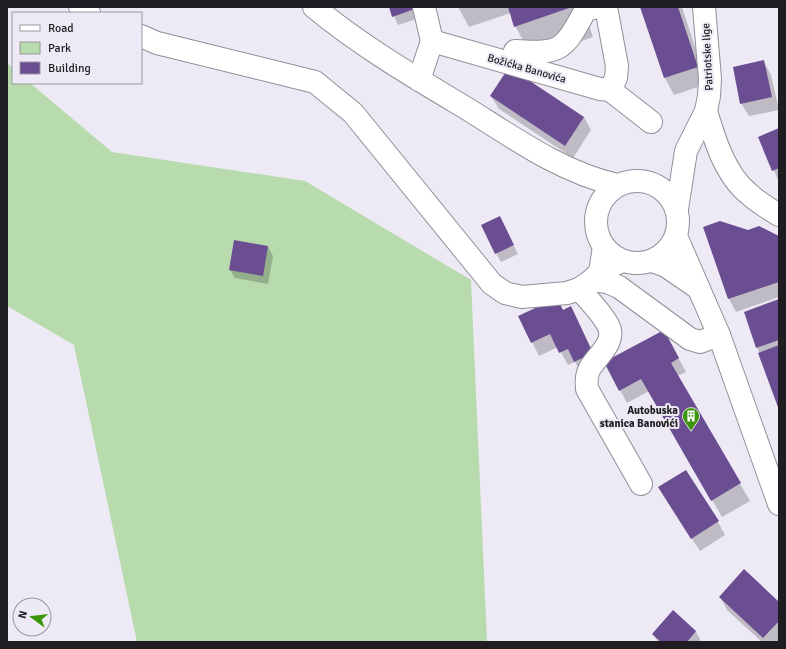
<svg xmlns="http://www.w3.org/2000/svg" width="786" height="649" viewBox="0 0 786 649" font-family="Signika,sans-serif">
<rect width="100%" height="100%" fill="#eeeaf5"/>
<path fill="#b8dbae" d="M7,63L13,68V83H30L112,152L305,181L471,280L487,642H137L74,345L7,306Z"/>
<g fill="#0003">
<path d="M390,7H416L420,18L398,25Z"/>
<path d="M458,7H583L593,37L533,58L515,26L511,13L469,27Z"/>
<path d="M641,7H682L707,84L674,95L665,78Z"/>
<path d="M764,62L771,75L779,110L749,116L741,103Z"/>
<path d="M491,96L584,117L591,130L573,158L499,109Z"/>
<path d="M779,129V182L759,137Z"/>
<path d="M504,226L518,254L501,262L496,253Z"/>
<path d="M704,227L748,231L779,237V297L736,312L729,299Z"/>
<path d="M268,247L273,256L268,284L235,278L230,270Z"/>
<path d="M779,300V407L757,347Z"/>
<path d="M571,308L600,366L582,374L575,362L568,365L558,347L539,356L519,316L564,311Z"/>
<path d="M671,344L686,372L677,376L750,501L722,517L649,391L627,403L620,390Z"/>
<path d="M667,501L718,522L725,535L700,551Z"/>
<path d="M720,597L779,603V642H762L727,610Z"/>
<path d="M673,612L696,632L701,641L699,642H658L653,634Z"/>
</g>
<g fill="#6b4d92">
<path d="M389,7H415V9L392,17Z"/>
<path d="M508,7H572L514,27Z"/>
<path d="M640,7H678L698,67L664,78Z"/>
<path d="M764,60L772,97L740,104L733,67Z"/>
<path d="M509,67L584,117L565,146L490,96Z"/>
<path d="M779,128V168L772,171L758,137Z"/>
<path d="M500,216L514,245L495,254L481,225Z"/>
<path d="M720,221L748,230L759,226L779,236V282L728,299L703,227Z"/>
<path d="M234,240L268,246L263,276L229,270Z"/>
<path d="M557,298L563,310L571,306L593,353L574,362L568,349L559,353L550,334L531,343L518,316Z"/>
<path d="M779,299V340L756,348L744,312Z"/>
<path d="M664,330L679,358L671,363L741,483L711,501L641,379L619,391L604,362Z"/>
<path d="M779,345V410L758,353Z"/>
<path d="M686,470L719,521L691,539L658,487Z"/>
<path d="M744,569L779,602V621L763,638L719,597Z"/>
<path d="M673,610L696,631L687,642H661L652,634Z"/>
</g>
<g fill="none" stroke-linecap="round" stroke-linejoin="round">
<g stroke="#928e98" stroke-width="24">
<g id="minor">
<path d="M80,7L89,13"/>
<path d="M424,7L432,41"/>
<path d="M606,7L617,66L616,78L610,90"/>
<path d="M141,36L157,43L315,82L353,113L492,284L505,293L522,297L567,293L579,289L592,280L600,272L622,261"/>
<path d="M432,41L600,89L610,90L651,122"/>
<path d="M511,63L515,51C562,54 564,50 586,9L600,7"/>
<path d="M419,80L432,41"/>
<path d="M706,111C714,138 725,175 749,194C758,202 769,209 779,215"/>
<path d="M600,272L604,247"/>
<path d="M592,280L607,282L619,287L690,339L700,342L719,335"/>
<path d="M579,289C589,300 601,312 608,325C617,341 598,355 590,368C586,375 586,381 587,389L641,484"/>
</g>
</g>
<g stroke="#928e98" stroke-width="24">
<g id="major">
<path d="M314,7C361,46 414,77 466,108C514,138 561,172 617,185"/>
<circle cx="637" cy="222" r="41"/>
<path d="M677,209L686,151L706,111L709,96L710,79L704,7"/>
<path d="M676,236L719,335L779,504"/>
<path d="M652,261L666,266L698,288"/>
</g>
</g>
<use href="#minor" stroke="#fff" stroke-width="22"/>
<use href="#major" stroke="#fff" stroke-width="22"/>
</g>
<defs>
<g id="building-pin" transform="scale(0.9)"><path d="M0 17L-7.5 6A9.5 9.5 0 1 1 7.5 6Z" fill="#3b950c" stroke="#eeeaf5"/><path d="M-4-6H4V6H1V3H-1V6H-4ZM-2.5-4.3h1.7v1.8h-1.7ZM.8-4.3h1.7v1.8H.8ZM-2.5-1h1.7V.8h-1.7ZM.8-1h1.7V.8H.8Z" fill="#fff"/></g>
</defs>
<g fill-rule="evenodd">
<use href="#building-pin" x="691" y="416"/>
</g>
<g text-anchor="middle" stroke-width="4" stroke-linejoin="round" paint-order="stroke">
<g font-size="11" fill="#1f1d21" stroke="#eeeaf5">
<text transform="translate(707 57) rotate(-93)" y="4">Patriotske lige</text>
<text transform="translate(527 68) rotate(16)" y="4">Božićka Banovića</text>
</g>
<g font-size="11" font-weight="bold" fill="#1f1d21" stroke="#eeeaf5" text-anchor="end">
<text x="678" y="414">Autobuska<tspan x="678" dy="13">stanica Banovići</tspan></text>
</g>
</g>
<rect width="786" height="649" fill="none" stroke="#1f1d21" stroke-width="16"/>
<rect x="12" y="12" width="130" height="72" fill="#eeeaf5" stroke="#9b98a0"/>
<rect x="20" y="25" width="20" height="6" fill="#ffffff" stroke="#9b98a0"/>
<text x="48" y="32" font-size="12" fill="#1f1d21">Road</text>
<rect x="20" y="42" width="20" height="12" fill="#b8dbae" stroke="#9b98a0"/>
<text x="48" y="52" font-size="12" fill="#1f1d21">Park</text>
<rect x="20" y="62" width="20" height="12" fill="#6b4d92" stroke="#9b98a0"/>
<text x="48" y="72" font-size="12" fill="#1f1d21">Building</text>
<g transform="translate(32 617) rotate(285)"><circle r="19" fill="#eeeaf5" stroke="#9b98a0"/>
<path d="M0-3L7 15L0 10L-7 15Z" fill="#3b950c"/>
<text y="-6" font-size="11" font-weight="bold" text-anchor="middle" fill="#1f1d21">N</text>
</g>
</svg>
